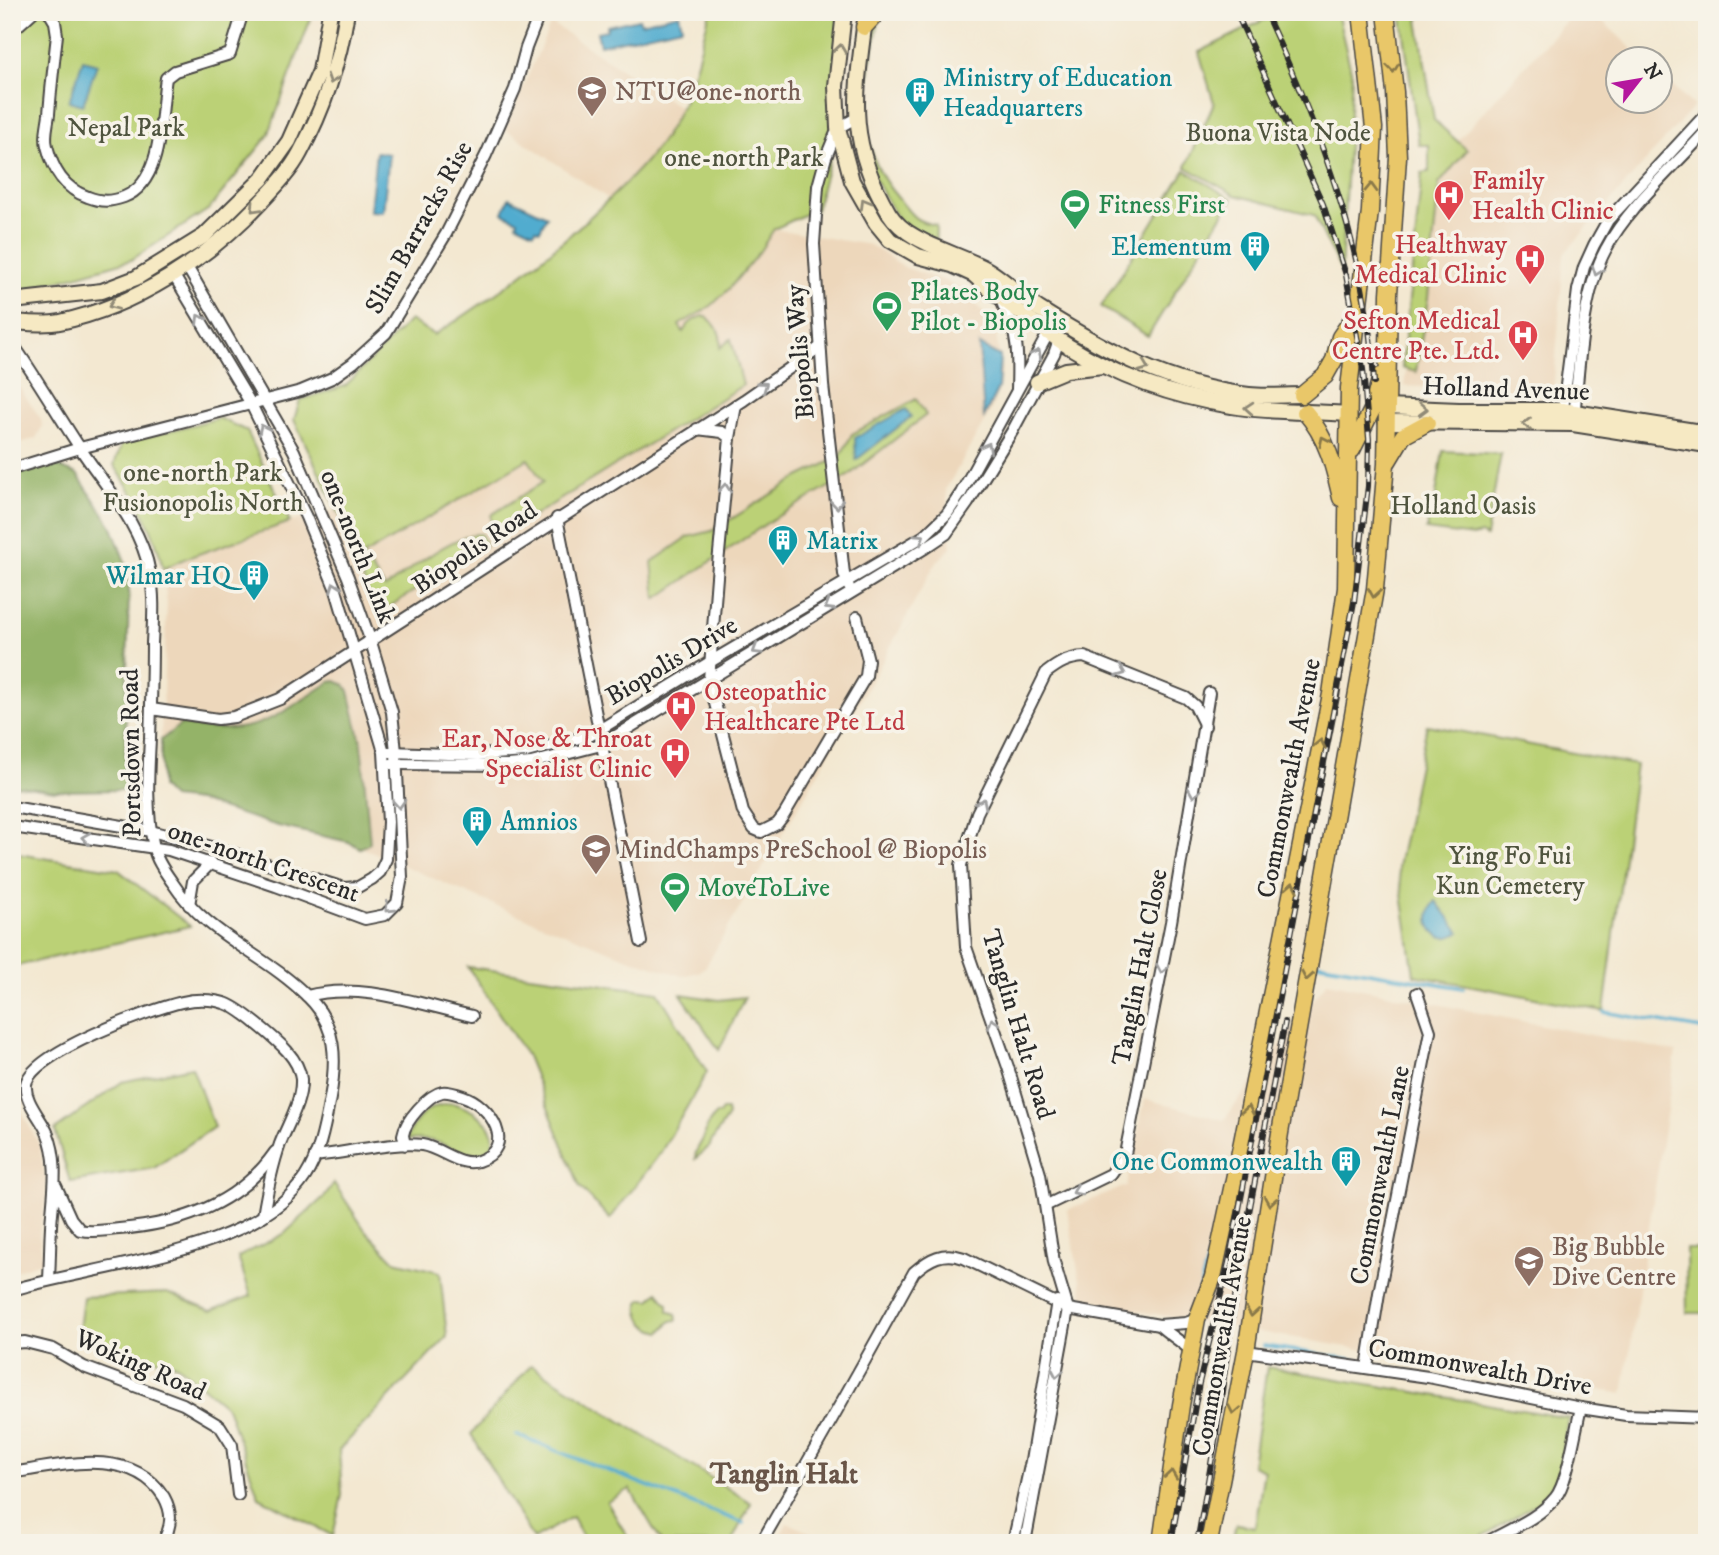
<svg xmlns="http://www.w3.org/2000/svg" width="1719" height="1555" viewBox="0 0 1719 1555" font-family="'IM FELL DW Pica',serif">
<rect width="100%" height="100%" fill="#f7f3e8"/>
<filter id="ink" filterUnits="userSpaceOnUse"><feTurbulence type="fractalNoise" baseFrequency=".0143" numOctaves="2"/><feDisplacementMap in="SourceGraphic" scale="14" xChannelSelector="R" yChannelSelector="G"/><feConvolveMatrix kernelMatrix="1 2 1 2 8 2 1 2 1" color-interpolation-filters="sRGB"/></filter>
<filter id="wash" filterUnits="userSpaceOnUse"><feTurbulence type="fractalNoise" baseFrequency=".00686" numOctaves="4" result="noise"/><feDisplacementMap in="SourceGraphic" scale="28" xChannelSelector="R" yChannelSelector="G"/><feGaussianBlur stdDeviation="1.57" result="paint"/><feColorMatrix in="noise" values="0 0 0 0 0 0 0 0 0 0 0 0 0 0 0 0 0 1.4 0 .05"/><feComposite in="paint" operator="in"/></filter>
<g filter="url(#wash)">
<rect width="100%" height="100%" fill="#f3e8d1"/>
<g fill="#edd7bb">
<path d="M1574,12H1593L1643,59L1618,60V102H1660V75L1694,106L1564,254L1553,395L1404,386L1433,172L1450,149Z"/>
<path d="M551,23L681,108L664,138L647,160L609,199L505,129Z"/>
<path d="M774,229L870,245L906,268L946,281L967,294L988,318L996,334L1002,371L999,389L991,410L946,489L951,548L935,564L880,666L706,966L699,972L682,976L631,959L518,915L349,842L278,826L197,801L172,798L161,787L160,760L167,604L163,569L184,559L290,522L336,510L339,514L562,393L711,306L745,271Z"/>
<path d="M12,377L41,419L42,427L36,438L12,446Z"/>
<path d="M1327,982L1676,1052L1623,1394L1084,1302L1067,1210L1126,1186L1145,1099L1224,1120Z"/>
<path d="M12,1094L39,1144L48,1190L39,1234L43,1261L12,1272Z"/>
<path d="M787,1523L836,1543H776Z"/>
</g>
<g fill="#bbd176" stroke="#737e50" stroke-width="2">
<path d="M12,12H313L268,136L209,209L131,260L26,290L12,289Z"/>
<path d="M710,12H844L838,128L816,209L774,229L760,251L729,289L711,306L679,325L683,332C688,323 695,317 706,316C716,324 723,334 720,348L731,339L743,385L497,539L491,527V515L543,482L528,459L363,556L385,588C408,572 453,533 481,534L486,545L384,610L374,609L339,514L294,420L300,400L345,386L410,320L434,335C497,296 554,252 607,201C636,174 663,146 680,109C694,80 701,44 710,12Z"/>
<path d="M881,12C868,79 848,141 898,198C913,216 913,221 936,225L935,255L911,242L863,158L864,27Z"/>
<path d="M1280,12H1337L1352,75L1341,271L1314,215L1235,195L1186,167L1214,103L1199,52Z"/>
<path d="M1401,12H1424L1418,20L1434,120L1467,150L1439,184L1428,298L1416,372L1402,368L1422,173L1429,172V145H1419Z"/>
<path d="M1185,170L1232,199L1148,336L1101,307Z"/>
<path d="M916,399L926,415L848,476L773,519L656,599L652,562L688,537L712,531L799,477L840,457L852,434Z"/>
<path d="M219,418L247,431L290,522L184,559L163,569C155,528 136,498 114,465L122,443Z"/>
<path d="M1443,451L1501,454L1486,537L1481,534L1473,536L1426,530L1428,526L1427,520H1432Z"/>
<path d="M1427,725L1636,765L1604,1011L1414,975L1398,867Z"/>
<path d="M12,853L118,870L190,926L12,967Z"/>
<path d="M468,967L658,992L707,1072L661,1152L610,1219L580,1187L527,1056Z"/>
<path d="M681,994L719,1000L745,997L719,1050Z"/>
<path d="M192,1067L214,1127L154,1168L70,1182L55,1130L122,1082Z"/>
<path d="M452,1103C477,1110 509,1132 484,1159C462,1158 465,1155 447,1146C434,1139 420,1139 406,1140C416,1116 427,1106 452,1103Z"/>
<path d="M722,1110H727L728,1116L711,1142L710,1146L695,1159C695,1148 701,1145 704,1136C708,1124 707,1125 716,1114H719Z"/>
<path d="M334,1183L365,1230L395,1261L440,1272L447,1337L339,1450L342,1495L333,1536L259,1497L227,1407L177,1365L78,1338L83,1297L167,1293L211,1311L251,1296L238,1257L284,1234L326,1195Z"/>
<path d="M1686,1249H1707V1313H1687Z"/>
<path d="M658,1292L668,1304V1311L676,1314L677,1320L671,1321L661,1332C645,1328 637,1319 639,1302L643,1299L650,1300Z"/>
<path d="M531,1365L751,1503L731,1543H662L630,1489L607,1502L631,1543H586L572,1517L533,1539L471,1434Z"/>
<path d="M1267,1367L1569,1418L1556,1488L1527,1510L1471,1543H1232L1236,1524L1255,1527L1264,1470L1252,1465Z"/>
</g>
<g fill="#94b367" stroke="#606f49" stroke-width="2">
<path d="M47,462L77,474L111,525L127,567L129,590L124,790L55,791L12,785V473Z"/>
<path d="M336,681L345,685L349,691L361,742L370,843L360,848L349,842L278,826L198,801L172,798L161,787V740L181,724C253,739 271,720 330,682Z"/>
</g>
<g fill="#51accf" stroke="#3e6c7d" stroke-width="2">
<path d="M679,14L682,27L600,45L597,32L607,30V26L639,19L641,23Z"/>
<path d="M83,60L97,64L83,105L69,101Z"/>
<path d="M376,152L389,154L383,212L370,211Z"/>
<path d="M509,198L547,216L540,230L536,229L534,232L517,224L518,220L503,213Z"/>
<path d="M979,345L1000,356L998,388L984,417Z"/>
<path d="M906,409L911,417L856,460L855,438Z"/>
<path d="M1436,901L1460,932C1438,949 1418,921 1436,901Z"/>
</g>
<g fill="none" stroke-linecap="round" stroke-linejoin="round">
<g stroke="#51accf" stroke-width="3.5">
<path d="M1315,965L1316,963L1463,988"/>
<path d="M1604,1012L1707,1030"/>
<path d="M1200,1288L1210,1252"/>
<path d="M1264,1346L1361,1361"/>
<path d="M516,1435L743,1523"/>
</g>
</g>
</g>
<g filter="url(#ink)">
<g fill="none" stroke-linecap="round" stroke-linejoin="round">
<g stroke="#494744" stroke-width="14">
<g id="street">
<path d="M49,12L55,22L57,35C54,61 51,88 49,114C48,124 44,136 47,146C53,170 64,189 88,197C101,202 110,202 124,197C164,182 160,114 166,78L175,71L230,54L243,12"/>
<path d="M12,31L33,12"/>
<path d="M1003,305C1019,332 1018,359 1017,389"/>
<path d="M12,343C37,378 58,415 82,451C107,488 142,527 150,573C155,596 153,620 152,643C152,675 151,707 150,739C148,775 146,813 154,848C156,860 165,872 172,882C207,936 264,953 308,997C337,1025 337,1060 330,1098C325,1124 320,1154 305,1177C255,1254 94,1265 12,1290"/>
<path d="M736,405L730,438L718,564L709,680L743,812L754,829L761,832L777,824L784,815L866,676L868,660L857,617"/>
<path d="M1562,417L1578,290L1584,267L1594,245L1608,220L1707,113"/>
<path d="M1574,418C1579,367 1582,293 1606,249C1627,208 1676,165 1707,130"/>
<path d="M697,429L722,432L730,438"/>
<path d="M12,469L80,448L301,391L332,378L353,363L386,333L446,234L486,155L515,89L526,48L540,12"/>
<path d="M557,518L641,942"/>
<path d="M849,587L844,574L823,385L814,244L818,186L826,157L838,128L856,118"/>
<path d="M151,709L218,719L234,717L280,699L744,400L820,347"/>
<path d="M390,752L478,755L527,752L591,735L710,662L924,536L947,514L961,493L1049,332"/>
<path d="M391,764L508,765L531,763L601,745L925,548L946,534L968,503L1013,430L1054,354L1059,340"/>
<path d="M12,807L151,831L219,849L344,888L358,887L372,879L380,872L386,859L388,822L384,752L336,590L306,517L251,404L173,274"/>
<path d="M12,827L169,850L276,886L365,919L385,915L397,903L402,877L396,752L392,712L371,642L348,577L294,451L186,265"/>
<path d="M189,905L193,881L211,863"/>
<path d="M307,996C361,982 419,1004 472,1016"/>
<path d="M315,1156C344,1153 397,1141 422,1145C441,1148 459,1167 478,1161C518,1148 491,1105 463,1096C457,1094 447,1091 442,1092C428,1095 405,1121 403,1135C403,1136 405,1144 405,1145"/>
<path d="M56,1186L71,1219L80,1230C93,1233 106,1230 119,1229C180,1224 238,1205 275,1152"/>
<path d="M1047,1205L1111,1174L1125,1154L1171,922L1209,693"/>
<path d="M49,1279C50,1262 50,1244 51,1226C53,1195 60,1162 47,1132C41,1118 24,1101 26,1084C32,1052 152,1009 182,1002C195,999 212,999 224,1003C238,1006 277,1040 287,1051C294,1059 300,1068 301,1079C302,1102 288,1123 280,1144C272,1167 267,1192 263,1216"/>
<path d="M1159,1325C1169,1335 1182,1341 1192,1352"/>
<path d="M12,1343L25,1342L53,1349L84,1367L183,1404L220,1426L232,1445L238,1495"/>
<path d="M1246,1351L1428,1377L1581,1408L1626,1415L1707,1418"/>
<path d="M1367,1368L1379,1293L1430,1031L1417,993"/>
<path d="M12,1473C61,1465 132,1446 164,1497C173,1513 172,1527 162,1543"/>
<path d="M761,1543C813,1453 864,1363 914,1272C930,1258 943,1251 964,1258L1068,1309L1159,1325L1186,1323L1197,1319"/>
<path d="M1013,1543L1031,1461L1057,1301"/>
<path d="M1025,1543L1068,1309L1054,1262L1040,1174L1008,1067L966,947L961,865L977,813L1046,673C1059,663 1068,658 1084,657L1186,698L1195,706L1205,726"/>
<path d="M1485,1543C1508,1530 1538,1519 1555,1498C1568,1483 1575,1430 1581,1408"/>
</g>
</g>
<g stroke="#494744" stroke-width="18">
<g id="secondary">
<path d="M844,12L836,86L838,128L852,181L876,223L890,240L918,256L952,265L974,275L996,295"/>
<path d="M866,12C856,92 845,139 889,213C908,244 957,252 988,270C1006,281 1022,297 1039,309C1106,351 1169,386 1249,395C1266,397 1285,395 1302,395"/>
<path d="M991,290C1016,309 1041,329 1068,346C1118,377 1175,397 1232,406C1270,413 1310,411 1349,414"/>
<path d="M12,301L102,291L136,278L204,236L262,179L289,141L320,71L330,12"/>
<path d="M12,322C28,323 45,325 60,322C136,306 207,259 260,203C274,188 290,172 300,153C324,109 339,62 347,12"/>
<path d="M1037,382L1066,370L1103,366"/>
<path d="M1386,407L1459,410H1562L1707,433"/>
<path d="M1386,422L1573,424L1707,445"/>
</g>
</g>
<g stroke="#494744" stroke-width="19">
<g id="primary">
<path d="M864,27L878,12"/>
<path d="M1302,395L1325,376L1334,360L1340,337L1357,312"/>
<path d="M1305,412C1327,437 1334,467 1341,498"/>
<path d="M1352,450L1372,410L1381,376"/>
<path d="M1388,461L1403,436L1427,423"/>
<path d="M1161,1543L1181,1405L1197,1319L1213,1277L1242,1142L1331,694L1346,588L1349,388L1370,211L1374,128L1361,12"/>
<path d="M1209,1543L1246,1351L1280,1133L1375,589L1386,464L1389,294L1398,157L1395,92L1386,12"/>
</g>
</g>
<use href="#street" stroke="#fff" stroke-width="10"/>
<use href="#secondary" stroke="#f6e9c3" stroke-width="14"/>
<use href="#primary" stroke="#e9c769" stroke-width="16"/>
<g stroke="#2b2b2b" stroke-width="6">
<g id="rail">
<path d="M1265,12C1320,130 1367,252 1374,382"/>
<path d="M1171,1543L1199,1383L1229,1262L1354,602L1368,486L1369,439L1363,369L1346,275L1323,204L1236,12"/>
<path d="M1197,1543L1215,1441L1241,1255L1285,1022"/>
</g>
</g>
<use href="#rail" stroke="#f7f3e8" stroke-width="3.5" stroke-dasharray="10" stroke-linecap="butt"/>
</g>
<defs><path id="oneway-chevron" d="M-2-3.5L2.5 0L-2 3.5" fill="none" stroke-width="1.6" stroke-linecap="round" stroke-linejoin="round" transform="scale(1.75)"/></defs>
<g stroke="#908a77">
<use href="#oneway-chevron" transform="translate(840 49) rotate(-82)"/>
<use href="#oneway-chevron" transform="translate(332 79) rotate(108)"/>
<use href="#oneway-chevron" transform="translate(865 203) rotate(-120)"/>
<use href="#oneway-chevron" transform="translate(255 208) rotate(134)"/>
<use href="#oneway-chevron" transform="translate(113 305) rotate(157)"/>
<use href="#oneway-chevron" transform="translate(1144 367) rotate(21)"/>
<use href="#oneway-chevron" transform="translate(1249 408) rotate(-176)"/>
<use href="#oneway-chevron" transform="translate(1423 409) rotate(2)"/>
<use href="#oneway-chevron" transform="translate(1527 424) rotate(-180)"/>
</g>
<g stroke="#8a794a">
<use href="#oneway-chevron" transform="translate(1393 68) rotate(84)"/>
<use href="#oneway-chevron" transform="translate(1371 188) rotate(-88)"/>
<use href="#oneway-chevron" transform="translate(1324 441) rotate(-116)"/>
<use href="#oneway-chevron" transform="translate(1374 593) rotate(99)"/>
<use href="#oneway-chevron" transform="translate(1320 744) rotate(-78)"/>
<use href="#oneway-chevron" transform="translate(1292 887) rotate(-79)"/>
<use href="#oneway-chevron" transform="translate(1307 976) rotate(100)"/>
<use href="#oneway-chevron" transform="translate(1248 1110) rotate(-80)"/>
<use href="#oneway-chevron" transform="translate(1270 1201) rotate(99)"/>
<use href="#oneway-chevron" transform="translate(1252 1312) rotate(99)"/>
<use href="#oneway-chevron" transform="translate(1234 1410) rotate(101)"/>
<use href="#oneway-chevron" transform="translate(1171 1475) rotate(-82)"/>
</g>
<g stroke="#a0a0a0">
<use href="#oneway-chevron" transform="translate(1597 271) rotate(110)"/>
<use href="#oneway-chevron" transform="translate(200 319) rotate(-121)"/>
<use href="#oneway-chevron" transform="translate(1037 354) rotate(-62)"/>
<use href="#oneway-chevron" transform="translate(763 386) rotate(-35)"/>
<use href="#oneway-chevron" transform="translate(263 429) rotate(-116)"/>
<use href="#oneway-chevron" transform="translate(987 447) rotate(-61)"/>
<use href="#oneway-chevron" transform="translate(725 488) rotate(-85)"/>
<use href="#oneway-chevron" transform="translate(837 504) rotate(84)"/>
<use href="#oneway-chevron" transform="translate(920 538) rotate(-34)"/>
<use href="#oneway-chevron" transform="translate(335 587) rotate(-110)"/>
<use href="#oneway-chevron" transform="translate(829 606) rotate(149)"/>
<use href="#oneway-chevron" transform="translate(757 650) rotate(148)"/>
<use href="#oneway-chevron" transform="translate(1121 672) rotate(22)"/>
<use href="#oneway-chevron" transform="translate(1194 793) rotate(99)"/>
<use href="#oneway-chevron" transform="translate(982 803) rotate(-64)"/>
<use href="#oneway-chevron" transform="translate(399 804) rotate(87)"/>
<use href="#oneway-chevron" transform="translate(86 838) rotate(-172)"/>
<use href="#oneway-chevron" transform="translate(389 908) rotate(137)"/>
<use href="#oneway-chevron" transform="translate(1162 969) rotate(101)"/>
<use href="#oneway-chevron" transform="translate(993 1023) rotate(-109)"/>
<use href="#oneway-chevron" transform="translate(1077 1191) rotate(154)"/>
<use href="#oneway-chevron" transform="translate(1057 1373) rotate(100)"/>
</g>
</g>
<defs>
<g id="university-pin" transform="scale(1.575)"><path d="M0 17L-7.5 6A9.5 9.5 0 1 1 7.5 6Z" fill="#8d6e63" stroke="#f7f3e8"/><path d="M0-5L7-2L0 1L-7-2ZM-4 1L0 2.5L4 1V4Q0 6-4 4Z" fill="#fff"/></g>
<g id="building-pin" transform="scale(1.575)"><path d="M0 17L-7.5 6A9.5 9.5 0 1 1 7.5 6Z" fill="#0f9aa8" stroke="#f7f3e8"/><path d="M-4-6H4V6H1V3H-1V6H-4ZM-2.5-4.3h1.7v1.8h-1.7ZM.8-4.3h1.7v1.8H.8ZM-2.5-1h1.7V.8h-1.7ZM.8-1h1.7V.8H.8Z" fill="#fff"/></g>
<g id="hospital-pin" transform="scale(1.575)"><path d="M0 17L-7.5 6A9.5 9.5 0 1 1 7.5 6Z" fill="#e0444e" stroke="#f7f3e8"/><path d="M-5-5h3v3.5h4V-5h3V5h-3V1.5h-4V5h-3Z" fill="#fff"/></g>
<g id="stadium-pin" transform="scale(1.575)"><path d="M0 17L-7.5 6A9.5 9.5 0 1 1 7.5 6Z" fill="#2e9e5b" stroke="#f7f3e8"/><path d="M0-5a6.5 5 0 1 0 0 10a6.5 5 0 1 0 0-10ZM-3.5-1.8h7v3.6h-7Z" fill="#fff"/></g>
<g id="school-pin" transform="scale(1.575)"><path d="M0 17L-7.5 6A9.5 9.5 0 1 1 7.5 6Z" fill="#8d6e63" stroke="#f7f3e8"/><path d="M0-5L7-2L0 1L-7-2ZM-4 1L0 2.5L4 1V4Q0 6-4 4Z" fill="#fff"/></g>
</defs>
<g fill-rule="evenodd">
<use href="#university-pin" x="592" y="91"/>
<use href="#building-pin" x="920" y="92"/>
<use href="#hospital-pin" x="1449" y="195"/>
<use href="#stadium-pin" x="1075" y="204"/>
<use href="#building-pin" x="1255" y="246"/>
<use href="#hospital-pin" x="1530" y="259"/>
<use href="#stadium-pin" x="887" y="306"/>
<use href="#hospital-pin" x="1523" y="335"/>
<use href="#building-pin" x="783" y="540"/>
<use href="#building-pin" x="254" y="575"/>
<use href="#hospital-pin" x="681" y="706"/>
<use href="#hospital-pin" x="675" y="753"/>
<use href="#building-pin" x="477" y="821"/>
<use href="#school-pin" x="596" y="849"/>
<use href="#stadium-pin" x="675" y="887"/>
<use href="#building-pin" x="1346" y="1161"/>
<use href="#school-pin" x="1529" y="1261"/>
</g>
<g text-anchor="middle" stroke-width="7" stroke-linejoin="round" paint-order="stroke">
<g font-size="26" fill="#0d838f" stroke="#f7f3e8" text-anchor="start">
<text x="943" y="86">Ministry of Education<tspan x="943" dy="30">Headquarters</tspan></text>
<text x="1232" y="255" text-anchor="end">Elementum</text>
<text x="806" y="549">Matrix</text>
<text x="231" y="584" text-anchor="end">Wilmar HQ</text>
<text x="500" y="830">Amnios</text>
<text x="1323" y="1170" text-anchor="end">One Commonwealth</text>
</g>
<g font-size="26" fill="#785e54" stroke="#f7f3e8" text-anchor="start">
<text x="615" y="100">NTU@one-north</text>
<text x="619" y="858">MindChamps PreSchool @ Biopolis</text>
<text x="1552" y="1255">Big Bubble<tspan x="1552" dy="30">Dive Centre</tspan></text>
</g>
<g font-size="26" fill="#4f543e" stroke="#f7f3e8">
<text x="126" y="136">Nepal Park</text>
<text x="1278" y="141">Buona Vista Node</text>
<text x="744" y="166">one-north Park</text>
<text x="203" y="481">one-north Park<tspan x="203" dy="30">Fusionopolis North</tspan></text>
<text x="1463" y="514">Holland Oasis</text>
<text x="1510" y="864">Ying Fo Fui<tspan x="1510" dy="30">Kun Cemetery</tspan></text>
</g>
<g font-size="26" fill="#be3a42" stroke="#f7f3e8" text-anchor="end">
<text x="1472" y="189" text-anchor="start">Family<tspan x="1472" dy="30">Health Clinic</tspan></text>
<text x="1507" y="253">Healthway<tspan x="1507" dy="30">Medical Clinic</tspan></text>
<text x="1500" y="329">Sefton Medical<tspan x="1500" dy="30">Centre Pte. Ltd.</tspan></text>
<text x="704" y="700" text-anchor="start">Osteopathic<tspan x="704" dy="30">Healthcare Pte Ltd</tspan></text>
<text x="652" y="747">Ear, Nose &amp; Throat<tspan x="652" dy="30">Specialist Clinic</tspan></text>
</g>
<g font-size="26" fill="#27864d" stroke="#f7f3e8" text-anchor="start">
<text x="1098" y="213">Fitness First</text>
<text x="910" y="300">Pilates Body<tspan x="910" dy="30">Pilot - Biopolis</tspan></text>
<text x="698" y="896">MoveToLive</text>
</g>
<g font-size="26" fill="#2b2b2b" stroke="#f7f3e8">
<text transform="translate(418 227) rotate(-61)" y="9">Slim Barracks Rise</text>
<text transform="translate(799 352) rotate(-95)" y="9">Biopolis Way</text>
<text transform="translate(1506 388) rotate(2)" y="9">Holland Avenue</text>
<text transform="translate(359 546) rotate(68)" y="9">one-north Link</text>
<text transform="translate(474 547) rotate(-34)" y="9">Biopolis Road</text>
<text transform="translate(671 660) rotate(-31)" y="9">Biopolis Drive</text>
<text transform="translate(130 753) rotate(-91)" y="9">Portsdown Road</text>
<text transform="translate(1288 778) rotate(-79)" y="9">Commonwealth Avenue</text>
<text transform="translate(264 861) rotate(19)" y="9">one-north Crescent</text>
<text transform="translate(1139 967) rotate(-79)" y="9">Tanglin Halt Close</text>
<text transform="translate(1019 1024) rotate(73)" y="9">Tanglin Halt Road</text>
<text transform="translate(1379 1175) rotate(-79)" y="9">Commonwealth Lane</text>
<text transform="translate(1221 1336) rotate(-80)" y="9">Commonwealth Avenue</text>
<text transform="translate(141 1364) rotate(24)" y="9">Woking Road</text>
<text transform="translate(1480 1366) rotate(10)" y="9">Commonwealth Drive</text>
</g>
<g font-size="28" font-weight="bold" fill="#695548" stroke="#f7f3e8">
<text x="784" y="1483">Tanglin Halt</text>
</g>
</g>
<rect width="1719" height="1555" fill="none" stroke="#f7f3e8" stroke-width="42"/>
<g transform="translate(1639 80) rotate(59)"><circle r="33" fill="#f7f3e8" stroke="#a5a39c" stroke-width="2"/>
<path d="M0-5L12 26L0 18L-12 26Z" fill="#b5179e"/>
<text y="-10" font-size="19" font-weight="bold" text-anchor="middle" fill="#2b2b2b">N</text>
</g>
</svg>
